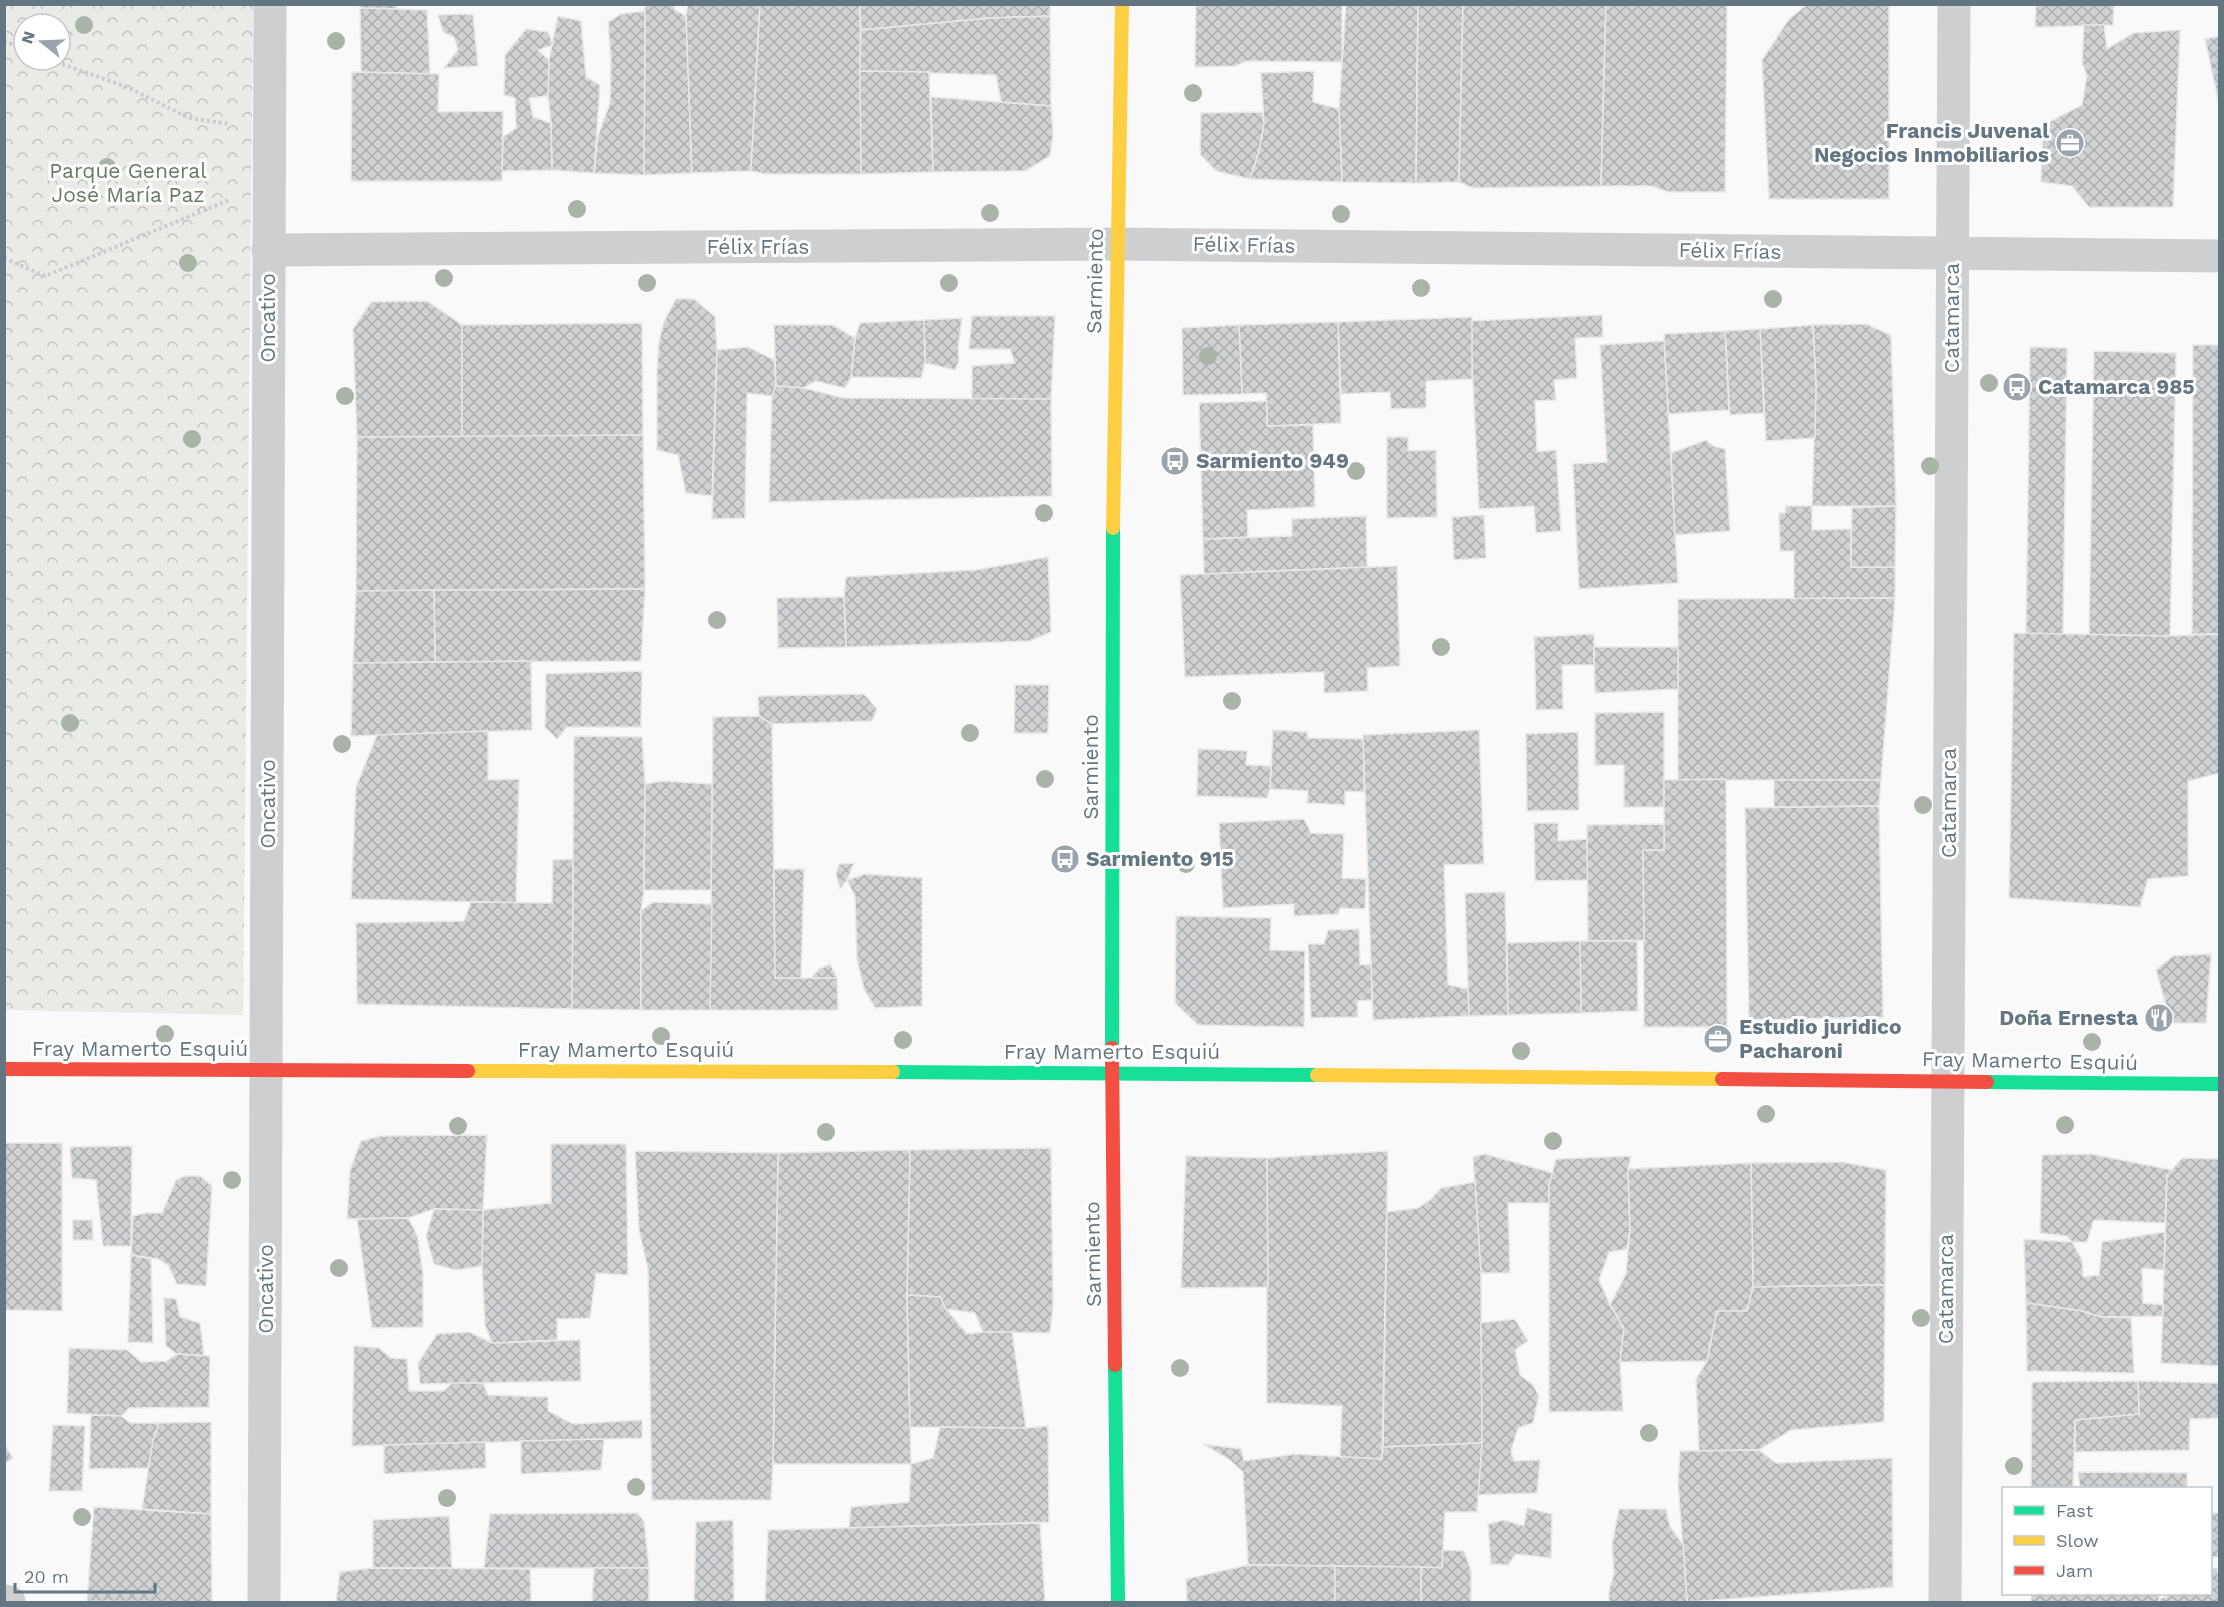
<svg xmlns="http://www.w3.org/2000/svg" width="2224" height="1607" viewBox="0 0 2224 1607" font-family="'Work Sans',sans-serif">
<defs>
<pattern id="park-crowns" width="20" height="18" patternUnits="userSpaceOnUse" patternTransform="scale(1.5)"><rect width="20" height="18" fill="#e8ebe6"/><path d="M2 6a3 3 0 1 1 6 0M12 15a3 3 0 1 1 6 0" fill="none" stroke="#c0c3c0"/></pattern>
<pattern id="building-cross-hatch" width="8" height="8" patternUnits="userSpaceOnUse" patternTransform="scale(1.5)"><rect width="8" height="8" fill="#d0d2d3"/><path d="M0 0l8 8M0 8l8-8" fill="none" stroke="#acafb1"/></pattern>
</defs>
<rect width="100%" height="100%" fill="#f9f9f9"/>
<path fill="url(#park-crowns)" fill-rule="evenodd" d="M5,4L253,5L243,1015L5,1010ZM24,24H60V60H24Z"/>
<g fill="url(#building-cross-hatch)" stroke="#e8e8e8" stroke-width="1.5">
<path d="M360,4H397L396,9L360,8Z"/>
<path d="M645,4H672L675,10L686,16L692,173L644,175Z"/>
<path d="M688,4H760L751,171L692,173L686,16Z"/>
<path d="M760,4H860L861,174H766L751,171Z"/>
<path d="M860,4H1050V16L991,18L861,30Z"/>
<path d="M1196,4H1342V62L1247,61L1235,66L1195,67Z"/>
<path d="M1346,4H1418L1416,183L1342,182L1339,109Z"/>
<path d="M1418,4H1463L1459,182L1416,183Z"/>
<path d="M1463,4H1606L1601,186L1473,188L1459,182Z"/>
<path d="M1606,4H1727L1725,192H1669L1651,186H1601Z"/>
<path d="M1808,4H1889V199H1769L1762,60L1789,19Z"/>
<path d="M2036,4H2114L2113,25L2035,27Z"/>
<path d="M360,8L427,10L430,74L361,72Z"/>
<path d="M645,11L644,175L594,173L598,136L610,103L611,61L608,22L621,14Z"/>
<path d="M465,14L473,15L478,66L444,68L458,50L454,37L443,32L438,15Z"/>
<path d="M558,16L581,21L586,77L600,85L594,173L552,170L551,123L548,96L549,60Z"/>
<path d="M1050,16L1051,106L1001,102L996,75L860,71L861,30L991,18Z"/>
<path d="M2084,25H2104L2107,49L2133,33L2180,30L2173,207H2089L2072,186L2041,182L2043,125L2082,105L2087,75L2082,63Z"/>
<path d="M526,29L548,32L553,45L538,50L549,60L548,96L529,98L533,117L551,123L552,170L502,171L503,137L516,128L515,98L504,95L505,55Z"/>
<path d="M2220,36V109L2205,39Z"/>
<path d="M860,71L929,72L933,172L861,174Z"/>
<path d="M1314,71L1313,102L1339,109L1342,182L1250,179L1259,151L1264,123L1261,73Z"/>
<path d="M352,72L439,74L438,112L503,111L502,181H351Z"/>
<path d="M931,97L1051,106L1053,134L1050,156L1025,171L933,172Z"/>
<path d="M1262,112L1264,123L1259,151L1250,179L1216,171L1200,154L1201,113Z"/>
<path d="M676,299H694L715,317L717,350L712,496L686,493L678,455L657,450V372L659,341L664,322Z"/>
<path d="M427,301L462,325V438L357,437L353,329L371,302Z"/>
<path d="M1602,315L1603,337L1575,338L1577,378L1554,380L1556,400L1535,401L1537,452L1556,450L1561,531L1536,533L1534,506L1479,509L1470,321Z"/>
<path d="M972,316H1055L1051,399H972V366L1015,363L1010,349H969Z"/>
<path d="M1472,317V379L1426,381V408L1391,409L1390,392L1341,394L1338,322Z"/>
<path d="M962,318L958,348L959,361L955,370L925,363L924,320Z"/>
<path d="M924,320L925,363L921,378L851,377L855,338L860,323Z"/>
<path d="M1338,322L1341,423L1267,426L1266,393L1242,394L1239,325Z"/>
<path d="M642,323L643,435L462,438V325Z"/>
<path d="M1866,324L1891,335L1896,506H1812L1816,385L1813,325Z"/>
<path d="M774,325H833L855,338L851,377L845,388L815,381L804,388L776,386Z"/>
<path d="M1239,325L1242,394L1183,395L1182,328Z"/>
<path d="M1813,325L1816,385L1815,438L1766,441L1760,329Z"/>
<path d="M1760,329L1764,413L1730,415L1725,331Z"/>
<path d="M1725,331L1729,410L1668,414L1664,334Z"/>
<path d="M1664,341L1678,583L1579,589L1573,464L1607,462L1600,345Z"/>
<path d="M2193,345H2220V634H2192Z"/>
<path d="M748,347L774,360L776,386L772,396L747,393L745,518L712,519L717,350Z"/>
<path d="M2030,347L2067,348L2063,634H2026Z"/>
<path d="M2094,351L2176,353L2170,636L2089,635Z"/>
<path d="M776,386L804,388L843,398L1051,399L1052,496L769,502L772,396Z"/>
<path d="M1267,401V426L1313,425L1315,507L1247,510L1248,537L1203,539L1199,403Z"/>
<path d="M643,435L645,589L356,591L357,437Z"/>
<path d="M1387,437H1408V451L1436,450L1437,517L1387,518Z"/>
<path d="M1706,440L1713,446L1725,449L1730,531L1675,535L1671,453Z"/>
<path d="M1786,506H1812V530L1851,529V567H1895V598L1794,600V551H1780L1779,513H1785Z"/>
<path d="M1896,506L1895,567H1851L1852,508Z"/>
<path d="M1484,515L1486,558L1454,560L1452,517Z"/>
<path d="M1366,516L1367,567L1204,574L1203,539L1292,536V519Z"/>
<path d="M1048,557L1051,632L1030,641L846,647L844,597L846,577L976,570Z"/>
<path d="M1397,566L1400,666L1367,668L1368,691L1324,693V672L1185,677L1180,575Z"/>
<path d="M645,589L641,661L435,662L434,590Z"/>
<path d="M434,590L435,662L353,663L356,591Z"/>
<path d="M844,597L846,647L778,648L777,598Z"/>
<path d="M1895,598L1881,780H1678V599Z"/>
<path d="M2014,633L2170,636L2220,634V773L2188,781V876L2148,879L2140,907L2009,898Z"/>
<path d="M1594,634V665H1562L1563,709L1536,710L1534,637Z"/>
<path d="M1594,647H1678V689L1595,693Z"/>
<path d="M531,661L532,730L351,736L353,663Z"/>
<path d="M642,671L641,727H567L557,739L545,727L546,674Z"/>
<path d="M1015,685H1049L1048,733H1014Z"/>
<path d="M864,694L877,709L872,721L772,724L759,716L758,696Z"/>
<path d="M1664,712V807H1624V765H1595V713Z"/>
<path d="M759,716L772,724L775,978H837L838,1010H710L713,717Z"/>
<path d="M1273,730L1307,732L1308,738L1364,739V792L1345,791V805L1307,803L1308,791L1270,789Z"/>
<path d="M1479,730L1484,864L1444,865L1448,985L1468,989L1469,1016L1373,1020L1363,735Z"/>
<path d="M488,731V780L519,779L516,903L351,899L356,787L377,735Z"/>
<path d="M1578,732L1579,810L1527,811L1526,734Z"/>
<path d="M574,736L642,737L645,784L644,890L641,911V1010L572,1009Z"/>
<path d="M1198,749L1247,751L1246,765L1271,766L1270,789L1267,798L1197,796Z"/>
<path d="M1726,779L1727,1027H1644L1643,850H1664V780Z"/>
<path d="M1774,780H1881L1879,806L1774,807Z"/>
<path d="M662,781L712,784L711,890H644L645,784Z"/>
<path d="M1879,806L1883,1017L1749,1020L1745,808Z"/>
<path d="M1304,819L1311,833L1344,834L1342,878L1366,879L1365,909L1340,908L1338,914L1294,916V904L1223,908L1219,823Z"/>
<path d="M1534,823H1558V841L1587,839L1588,880L1535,881Z"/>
<path d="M1664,824V850H1643L1644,940L1588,941L1587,825Z"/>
<path d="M573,859L572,1009L357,1004L356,923L464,921L471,902L552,903L553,860Z"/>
<path d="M854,863L847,880L840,889L836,874L839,864Z"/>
<path d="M774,869H804L801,978H775Z"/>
<path d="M865,874L922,878V1006L875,1008L864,989L857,959L855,897L847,880Z"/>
<path d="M1505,892L1508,1015L1469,1016L1465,893Z"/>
<path d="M653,902L712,904L710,1010H641V911Z"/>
<path d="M1176,916L1271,918L1270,950L1305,951L1304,1027L1198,1025L1175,1003Z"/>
<path d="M1359,929L1360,965L1371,964L1372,1000L1357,1001L1358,1017L1311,1018L1308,944H1324L1328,930Z"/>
<path d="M1580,941H1637L1638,1011L1581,1013Z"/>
<path d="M1580,941L1581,1013L1508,1015L1507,943Z"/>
<path d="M2211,954L2206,1023H2171L2156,970L2173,956Z"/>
<path d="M830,964L837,978H811L819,969Z"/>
<path d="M487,1135L483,1210L434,1209L408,1218L347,1219L350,1170L361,1141L381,1136Z"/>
<path d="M4,1143H62V1311L4,1310Z"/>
<path d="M551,1144H626L628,1275L596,1273L590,1318L557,1319V1340L492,1343L485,1325L482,1266L483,1210L551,1203Z"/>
<path d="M132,1146L131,1246H103L96,1180L72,1178L70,1147Z"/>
<path d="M1051,1148L1053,1307L1050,1333L983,1332L975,1313L946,1309L940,1297L907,1295L910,1150Z"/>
<path d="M910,1150L907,1295L911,1464H773L778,1153Z"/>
<path d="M635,1151L778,1153L773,1464L771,1500H652L648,1269L639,1230Z"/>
<path d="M1388,1151L1382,1459L1340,1458L1342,1406L1267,1403V1158Z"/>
<path d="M1485,1154L1553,1173L1549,1185V1203H1508L1510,1273H1481L1473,1157Z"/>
<path d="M2091,1154L2172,1170L2167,1176L2165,1223L2094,1220L2087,1242H2072L2067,1236L2040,1233L2042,1155Z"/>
<path d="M1186,1156L1267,1158L1268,1287L1181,1288Z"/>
<path d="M1631,1156L1628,1169L1630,1230L1627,1249L1609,1252L1599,1280L1610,1305L1624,1328L1620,1362L1623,1411L1549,1412V1185L1556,1159Z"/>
<path d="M2182,1158L2220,1159V1366L2161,1363L2167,1176Z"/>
<path d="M1841,1162L1886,1170L1885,1285L1753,1287L1751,1163Z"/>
<path d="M1751,1163L1753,1287L1747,1311H1717L1707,1361L1620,1362L1624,1328L1610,1305L1626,1274L1630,1230L1628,1169Z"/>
<path d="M185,1176H200L212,1186L206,1286L177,1284L168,1265L158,1259L131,1255L133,1216L145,1213H162L176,1180Z"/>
<path d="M1475,1182L1481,1273L1482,1443L1383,1447L1387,1212L1418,1208L1431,1199L1441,1188Z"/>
<path d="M434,1209L483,1210L482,1266L456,1270L434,1264L426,1236Z"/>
<path d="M408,1218L417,1235L423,1273V1327L372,1328L357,1219Z"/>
<path d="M73,1220H92L93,1240H73Z"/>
<path d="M2165,1232L2164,1270L2142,1268L2143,1303L2163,1305V1316L2101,1317L2082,1311L2026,1303L2024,1239L2072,1242L2082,1260L2083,1277L2099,1275L2102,1242Z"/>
<path d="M131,1255L151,1259L153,1343L128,1342Z"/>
<path d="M1885,1285L1884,1422L1791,1430L1759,1450L1699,1451L1696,1379L1707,1361L1717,1311H1747L1753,1287Z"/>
<path d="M907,1295L940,1297L946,1309L967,1334L983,1332H1012L1026,1428L910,1427Z"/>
<path d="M164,1298L176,1299L180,1317L200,1323L204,1356L177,1354L166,1346Z"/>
<path d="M2026,1303L2082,1311L2101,1317L2131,1318L2134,1373L2027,1371Z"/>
<path d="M1515,1319L1528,1341L1515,1350L1520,1375L1533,1385L1539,1396L1533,1423L1518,1428L1511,1451L1514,1461L1540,1460L1537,1493L1478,1495L1482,1443L1481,1323Z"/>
<path d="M469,1332L492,1343L580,1340L581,1381L420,1384L418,1363L437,1334Z"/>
<path d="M354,1346L379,1348L391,1358L407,1359L409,1391H444L452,1383H483L488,1395L548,1397V1411L573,1424L642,1420V1438L352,1446Z"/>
<path d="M69,1348L127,1350L141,1362L167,1361L177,1354L210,1356L209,1407L129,1408L121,1416L67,1413Z"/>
<path d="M2138,1381L2220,1383V1418L2190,1419L2189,1450L2075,1452V1420L2139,1414Z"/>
<path d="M2138,1381L2139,1414L2075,1420L2073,1488H2031L2032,1382Z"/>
<path d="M91,1415L121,1416L130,1423H159L148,1468L89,1469Z"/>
<path d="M211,1422V1514L142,1509L153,1440L159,1423Z"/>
<path d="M53,1425L85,1426L82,1491H49Z"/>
<path d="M1048,1426L1049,1522L849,1528L851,1507L909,1502L911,1464L933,1458L940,1427L1026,1428Z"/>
<path d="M604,1439L601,1470L521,1474V1441Z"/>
<path d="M485,1442L486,1468L384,1474V1445Z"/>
<path d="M1482,1443L1477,1512H1445L1442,1568L1248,1565L1243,1472L1230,1460L1203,1444L1241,1449L1244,1461L1295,1454L1382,1459L1383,1447Z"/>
<path d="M4,1444L13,1458L4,1464Z"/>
<path d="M1759,1450L1776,1463L1892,1458L1893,1587L1687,1602L1678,1483L1680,1451Z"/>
<path d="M2078,1472L2187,1473V1488H2080Z"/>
<path d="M94,1507L211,1514L212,1602L87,1601Z"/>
<path d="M1527,1508L1552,1514L1551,1558L1516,1554L1508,1565L1491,1564L1488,1524L1504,1520L1524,1526Z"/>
<path d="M1619,1509H1666L1670,1527L1683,1544L1687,1602H1609V1590L1614,1574L1612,1544Z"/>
<path d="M637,1513L644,1521L649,1568H484L490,1514Z"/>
<rect x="2210" y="1513" width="10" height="44"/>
<path d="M449,1516L452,1568H373V1520Z"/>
<path d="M733,1520L734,1602H694L696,1522Z"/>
<path d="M1040,1523L1045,1602H765L768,1530Z"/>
<path d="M1443,1550L1464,1551L1471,1571V1602H1421V1567L1442,1568Z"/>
<path d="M1248,1565L1335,1566V1602H1187L1186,1579Z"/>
<path d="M1335,1566L1421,1567V1602H1335Z"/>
<path d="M373,1568L530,1569L531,1602H336L340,1572Z"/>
<path d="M594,1568H649V1602H592Z"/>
<path d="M2210,1568H2217L2220,1581V1602H2159V1599L2173,1594H2210Z"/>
<rect x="2031" y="1594" width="128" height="8"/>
</g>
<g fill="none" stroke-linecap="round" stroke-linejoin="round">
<g stroke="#cbcccd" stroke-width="4" stroke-dasharray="3 3" stroke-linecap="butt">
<path d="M4,41L24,49"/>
<path d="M51,60L127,87L189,118L230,124"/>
<path d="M4,258L45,276L229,200"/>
</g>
<g stroke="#cecfd0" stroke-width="33">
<path d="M268,250L1117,244L2220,256"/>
<path d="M4,1601L9,1602"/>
<path d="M264,1602L270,4"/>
<path d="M1945,1602L1954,4"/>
</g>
<g stroke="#16e098" stroke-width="14">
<path d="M1112,1048L1113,528"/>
<path d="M893,1072L1317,1075"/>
<path d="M1987,1082L2220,1084"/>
<path d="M1115,1365L1118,1602"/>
</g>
<g stroke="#ffcf43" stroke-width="14">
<path d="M1113,528L1122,4"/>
<path d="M468,1071L893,1072"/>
<path d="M1317,1075L1722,1079"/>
</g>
<g stroke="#f24e42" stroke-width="14">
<path d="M1112,1048L1115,1365"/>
<path d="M4,1069L468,1071"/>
<path d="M1722,1079L1987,1082"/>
</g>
</g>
<g fill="#a9b3a7">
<circle cx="84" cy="25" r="9"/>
<circle cx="336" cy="41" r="9"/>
<circle cx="1193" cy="93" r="9"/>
<circle cx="107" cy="167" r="9"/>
<circle cx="577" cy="209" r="9"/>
<circle cx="990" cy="213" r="9"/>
<circle cx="1341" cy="214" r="9"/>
<circle cx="188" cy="263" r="9"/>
<circle cx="444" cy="278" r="9"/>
<circle cx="647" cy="283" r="9"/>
<circle cx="949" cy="283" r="9"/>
<circle cx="1421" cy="288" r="9"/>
<circle cx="1773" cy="299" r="9"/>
<circle cx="1208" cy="356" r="9"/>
<circle cx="1989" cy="383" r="9"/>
<circle cx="345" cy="396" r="9"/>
<circle cx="192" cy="439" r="9"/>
<circle cx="1930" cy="466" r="9"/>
<circle cx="1356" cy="471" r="9"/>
<circle cx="1044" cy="513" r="9"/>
<circle cx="717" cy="620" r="9"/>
<circle cx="1441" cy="647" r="9"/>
<circle cx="1232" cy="701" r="9"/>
<circle cx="70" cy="723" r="9"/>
<circle cx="970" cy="733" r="9"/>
<circle cx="342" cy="744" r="9"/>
<circle cx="1045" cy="779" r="9"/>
<circle cx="1923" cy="805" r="9"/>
<circle cx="1186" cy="864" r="9"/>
<circle cx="165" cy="1034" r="9"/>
<circle cx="661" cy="1036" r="9"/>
<circle cx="903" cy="1040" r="9"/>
<circle cx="2092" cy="1042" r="9"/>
<circle cx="1521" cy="1051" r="9"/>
<circle cx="1766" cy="1114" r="9"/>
<circle cx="2065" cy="1125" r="9"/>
<circle cx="458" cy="1126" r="9"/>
<circle cx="826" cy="1132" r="9"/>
<circle cx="1553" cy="1141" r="9"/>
<circle cx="232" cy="1180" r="9"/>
<circle cx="339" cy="1268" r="9"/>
<circle cx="1921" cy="1318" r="9"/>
<circle cx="1180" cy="1368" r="9"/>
<circle cx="1649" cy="1433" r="9"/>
<circle cx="2014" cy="1466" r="9"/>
<circle cx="636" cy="1487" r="9"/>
<circle cx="447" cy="1498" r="9"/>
<circle cx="82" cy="1517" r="9"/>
</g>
<defs>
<g id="office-disc" transform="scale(1.5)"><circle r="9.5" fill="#99a4ac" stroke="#fff"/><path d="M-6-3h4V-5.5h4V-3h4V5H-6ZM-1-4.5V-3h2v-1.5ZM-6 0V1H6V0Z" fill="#fff"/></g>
<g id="bus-disc" transform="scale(1.5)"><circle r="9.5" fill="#99a4ac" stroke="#fff"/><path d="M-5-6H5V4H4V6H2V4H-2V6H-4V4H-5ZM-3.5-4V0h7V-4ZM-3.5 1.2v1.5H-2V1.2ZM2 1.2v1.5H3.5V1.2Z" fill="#fff"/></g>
<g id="restaurant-disc" transform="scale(1.5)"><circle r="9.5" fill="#99a4ac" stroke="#fff"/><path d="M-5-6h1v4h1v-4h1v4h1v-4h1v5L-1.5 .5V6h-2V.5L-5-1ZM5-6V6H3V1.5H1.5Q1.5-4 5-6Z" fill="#fff"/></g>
</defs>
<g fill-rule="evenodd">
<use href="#office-disc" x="2070" y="143"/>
<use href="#bus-disc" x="2017" y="387"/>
<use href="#bus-disc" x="1175" y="461"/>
<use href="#bus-disc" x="1065" y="859"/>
<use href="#restaurant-disc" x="2159" y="1018"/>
<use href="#office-disc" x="1718" y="1039"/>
</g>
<g text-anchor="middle" stroke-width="6" stroke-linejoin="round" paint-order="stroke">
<g font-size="21" font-weight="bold" fill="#657683" stroke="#fff" text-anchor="start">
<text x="2049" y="138" text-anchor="end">Francis Juvenal<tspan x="2049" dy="24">Negocios Inmobiliarios</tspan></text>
<text x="2038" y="394">Catamarca 985</text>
<text x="1196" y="468">Sarmiento 949</text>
<text x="1086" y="866">Sarmiento 915</text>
<text x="2138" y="1025" text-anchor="end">Doña Ernesta</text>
<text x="1739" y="1034">Estudio juridico<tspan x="1739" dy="24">Pacharoni</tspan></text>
</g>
<g font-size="21" fill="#687a64" stroke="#fff">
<text x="128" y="178">Parque General<tspan x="128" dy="24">José María Paz</tspan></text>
</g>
<g font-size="21" fill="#657683" stroke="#fff">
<text transform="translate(1244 245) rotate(1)" y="7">Félix Frías</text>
<text x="758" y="254">Félix Frías</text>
<text transform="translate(1730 251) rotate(1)" y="7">Félix Frías</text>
<text transform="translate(1095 281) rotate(-89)" y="7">Sarmiento</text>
<text transform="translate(268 318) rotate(-90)" y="7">Oncativo</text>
<text transform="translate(1952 318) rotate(-90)" y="7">Catamarca</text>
<text transform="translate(1091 767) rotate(-90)" y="7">Sarmiento</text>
<text transform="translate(1949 803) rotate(-90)" y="7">Catamarca</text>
<text transform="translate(268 804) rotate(-90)" y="7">Oncativo</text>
<text x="140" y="1056">Fray Mamerto Esquiú</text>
<text x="626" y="1057">Fray Mamerto Esquiú</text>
<text x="1112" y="1059">Fray Mamerto Esquiú</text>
<text transform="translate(2030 1061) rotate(1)" y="7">Fray Mamerto Esquiú</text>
<text transform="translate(1093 1254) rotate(-91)" y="7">Sarmiento</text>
<text transform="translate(266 1289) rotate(-90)" y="7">Oncativo</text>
<text transform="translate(1946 1289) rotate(-90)" y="7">Catamarca</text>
</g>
</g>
<rect width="2224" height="1607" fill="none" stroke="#657683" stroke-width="12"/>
<rect x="2002" y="1487" width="210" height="108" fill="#ffffff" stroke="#c1c8cd" stroke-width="1.5"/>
<rect x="2014" y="1506" width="30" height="9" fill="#16e098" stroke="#c1c8cd" stroke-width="1.5"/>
<text x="2056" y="1517" font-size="18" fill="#657683">Fast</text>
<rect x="2014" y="1536" width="30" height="9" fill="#ffcf43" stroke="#c1c8cd" stroke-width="1.5"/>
<text x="2056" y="1547" font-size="18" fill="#657683">Slow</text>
<rect x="2014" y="1566" width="30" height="9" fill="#f24e42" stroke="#c1c8cd" stroke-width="1.5"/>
<text x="2056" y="1577" font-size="18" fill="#657683">Jam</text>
<g transform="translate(42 42) rotate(288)"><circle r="28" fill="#ffffff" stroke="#c1c8cd" stroke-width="1.5"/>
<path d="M0-4.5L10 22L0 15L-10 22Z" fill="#99a4ac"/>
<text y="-9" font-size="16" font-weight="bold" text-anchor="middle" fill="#657683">N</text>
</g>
<path d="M15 1583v9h140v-9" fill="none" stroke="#657683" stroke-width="3"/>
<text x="24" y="1583" font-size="18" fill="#657683" stroke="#ffffff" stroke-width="4.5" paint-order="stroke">20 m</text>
</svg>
